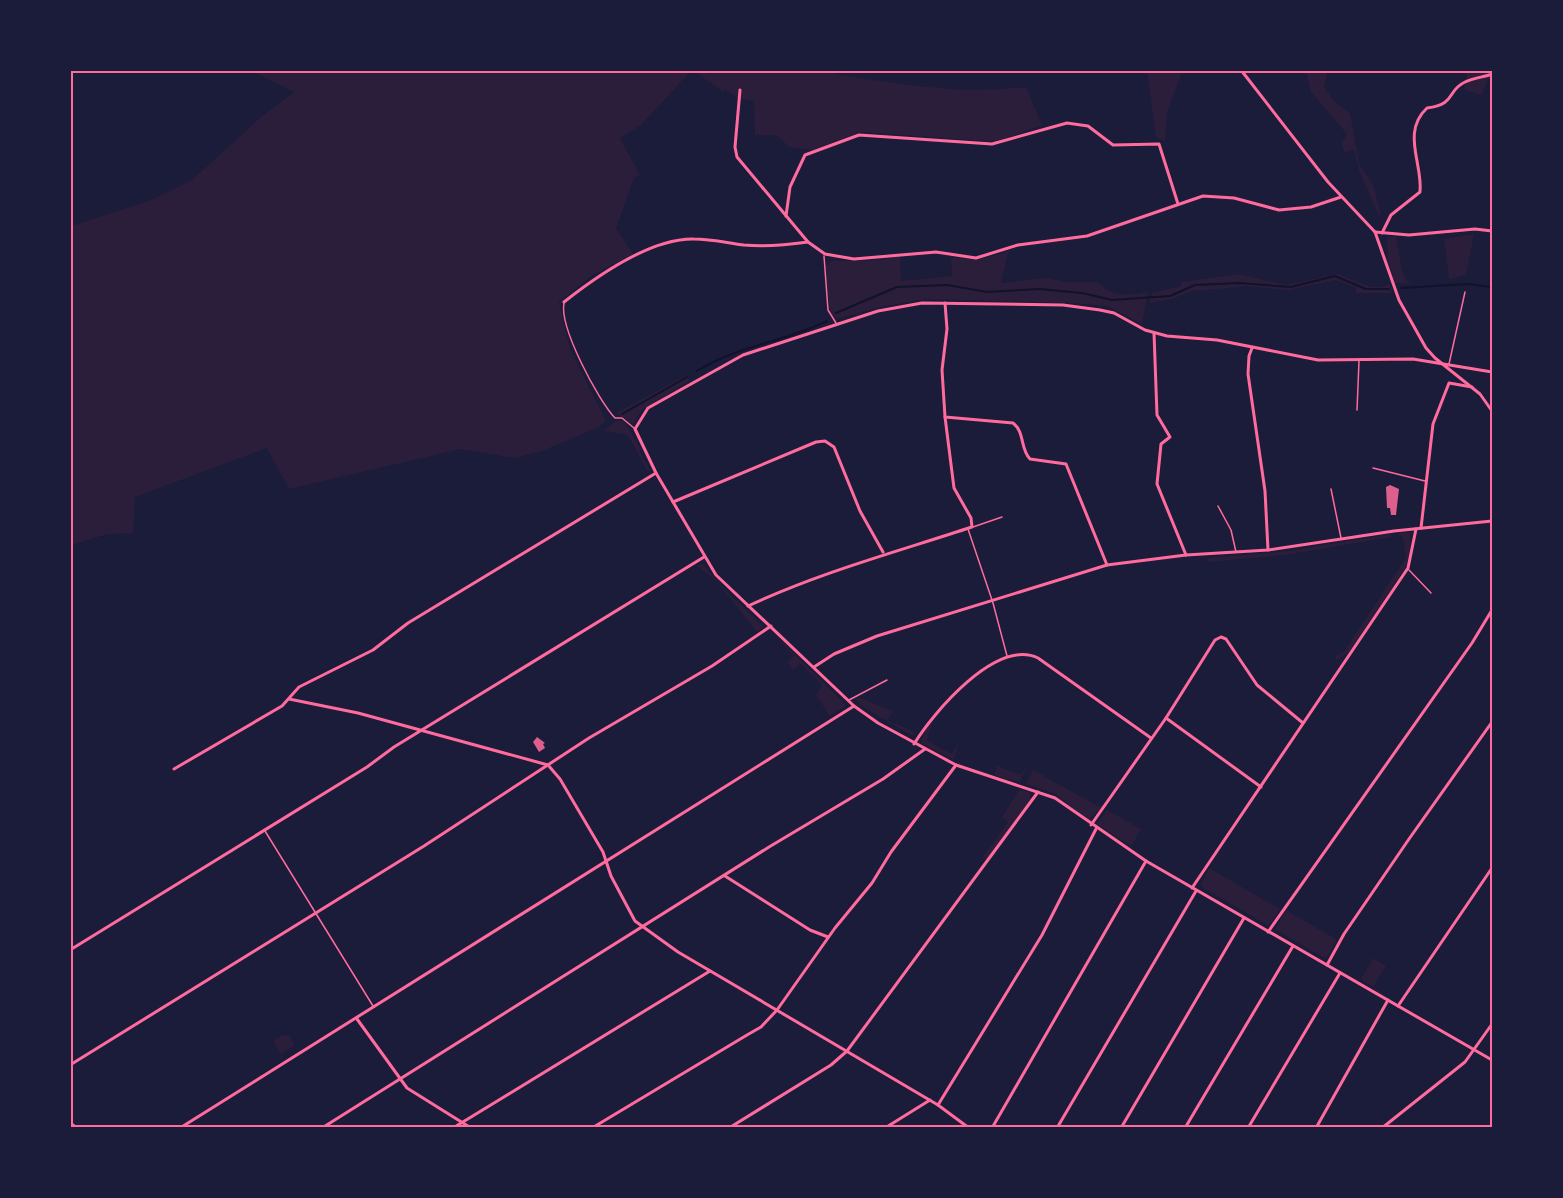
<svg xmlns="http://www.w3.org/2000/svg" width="1563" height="1198" viewBox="0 0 1563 1198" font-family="Figtree,sans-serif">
<rect width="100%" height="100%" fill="#1b1b3a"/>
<g fill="#2a1e3b">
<path d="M252,71H691L641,125L620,138L640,175L634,178L616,228L633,254L591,276L559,302L570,349L606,421L597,428L542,451L515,458L461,449L289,489L267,448L135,497L133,533L108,534L71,545V226L149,201L192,180L262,116L294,92Z"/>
<path d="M694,71H835L834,74C903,84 956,95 1026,87L1042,125L1001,140L986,141L860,132L813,150L789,147L777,135H755L754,101L736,98L725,89L723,92Z"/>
<path d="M1147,71H1178L1181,75L1167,112L1165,141L1156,137Z"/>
<path d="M1306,71H1339L1327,73L1324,87L1334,101L1350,113L1359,164L1373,185L1381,214L1379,216L1359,170L1354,150L1344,152L1342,143L1347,134L1311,92Z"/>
<path d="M1467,71H1492V78L1488,79L1482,95L1464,90Z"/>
<path d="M1474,234L1466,275L1449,279L1444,239Z"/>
<path d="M1387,237H1396L1402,271L1407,281L1414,284L1395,283L1388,259Z"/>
<path d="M1013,250L1008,253L1001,283L1047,278L1067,282H1098C1111,298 1131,295 1148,292L1142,324L1107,306L1075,303L926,299L881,307L837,319L830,312L825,267L831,261L881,260L900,256L901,281L952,276L951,257L977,260Z"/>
<path d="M1240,274L1286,285L1338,274L1371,287H1382L1389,284L1392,293H1356V287L1335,280L1289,290L1246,286L1196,291V289L1173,299L1149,303L1152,293L1181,286V282Z"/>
<path d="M687,375L689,381L642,410L633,424L616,413Z"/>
<path d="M623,420L641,449L639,450L650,470L648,472L628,435L604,431L616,421Z"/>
<path d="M1398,533H1410V552L1407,565L1350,651L1337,660L1334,656L1343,653L1406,558L1403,538Z"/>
<path d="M1391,534L1392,537L1285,555L1208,562V558L1289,551Z"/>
<path d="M703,564L719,584L763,626L757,632C744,617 712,569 694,566Z"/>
<path d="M773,633L845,704L844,707L830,716L816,695L822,685L801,664L793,670L787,662L794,656Z"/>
<path d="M858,697L893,711L887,720L915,732L913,736L866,709L854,698Z"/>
<path d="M933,717L927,741L952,754L958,743L954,760L922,744V736Z"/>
<path d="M998,766L1020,775L1027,767L1019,782L994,775Z"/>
<path d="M1033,770L1098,806L1103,805L1089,820L1054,793L1026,784Z"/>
<path d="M1019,790L1029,792L1031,799L987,859L983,857L1008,822L1002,817Z"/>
<path d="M1107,810L1141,829L1131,846L1097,824Z"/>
<path d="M1209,868L1280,909L1269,926L1200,886Z"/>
<path d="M1286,910L1337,940L1326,959L1275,929Z"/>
<path d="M1373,958L1386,966L1373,987L1361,979Z"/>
<path d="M282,1035L290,1036L295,1045L281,1054L273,1041Z"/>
</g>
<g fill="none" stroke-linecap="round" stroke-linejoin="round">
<g stroke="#12122b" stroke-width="2">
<path d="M1401,288L1467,284L1492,287"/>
<path d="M836,313L897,287L947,285L987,292L1040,289L1082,293L1112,300L1170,296L1195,285L1239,283L1291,287L1335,276L1366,289H1389"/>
<path d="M697,371C741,344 783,343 827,321"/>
<path d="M622,414L687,377"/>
</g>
</g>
<g fill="#dd5f8e">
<path d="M1390,485L1399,489L1396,515H1391L1390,508H1387L1386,487Z"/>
<path d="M537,737L545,743L543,744L545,748L539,752L533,742Z"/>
</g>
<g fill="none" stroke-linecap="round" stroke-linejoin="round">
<g stroke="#ff6b9d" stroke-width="1.5">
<path d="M824,256L828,310L836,323"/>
<path d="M564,303C559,327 598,400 615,418H622L634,428"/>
<path d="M1449,364L1465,292"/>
<path d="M1357,410L1359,361"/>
<path d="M1373,468L1425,481"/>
<path d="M1331,489L1341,538"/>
<path d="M1218,506L1231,530L1236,552"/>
<path d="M973,527L1002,517"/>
<path d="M968,529L993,603L1007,656"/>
<path d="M1409,570L1431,593"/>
<path d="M849,700L887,680"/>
<path d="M265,831L373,1006"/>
</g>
<g stroke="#ff6b9d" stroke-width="3">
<path d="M1241,70L1328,182L1375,232L1399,300L1426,348L1435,358L1480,394L1492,411"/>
<path d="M740,90L735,147L737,157L808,242L825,254L854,259L936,252L976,258L1018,245L1087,236L1203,196L1234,198L1279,210L1311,207L1341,197"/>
<path d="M786,216L790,187L805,155L859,135L992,144L1067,123L1088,126L1113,145L1159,144L1178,204"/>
<path d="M1375,232L1409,235L1475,229L1492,231"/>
<path d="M1382,233L1391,215L1420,192C1423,164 1401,132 1427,108C1457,104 1446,91 1465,82C1473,78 1484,77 1492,74"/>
<path d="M564,302C597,276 650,238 694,239C711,239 728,243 744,245C766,247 787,245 808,242"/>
<path d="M945,303L947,329L942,370L945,417L1013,423C1025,432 1020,449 1030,459L1066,464L1107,565"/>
<path d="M1154,333L1157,415L1170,437L1161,444L1157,484L1186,555"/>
<path d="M1252,348L1249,356L1248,374L1265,491L1268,550"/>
<path d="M1492,372L1413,359L1318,360L1217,340L1167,336L1145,330L1114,313L1100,310L1063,305L922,303L878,311L743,355L648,408L635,429L656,473L716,575L854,706L878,723L956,765L1055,798L1146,861L1492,1060"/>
<path d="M673,502L816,442L825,441L834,447L860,511L883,552"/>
<path d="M1421,528L1433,424L1449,383L1472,387"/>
<path d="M748,606C821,572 896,552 972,527L971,518L954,488L945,417"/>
<path d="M814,667L834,654L877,636L1107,565L1186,555L1268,550L1394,531L1492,521"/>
<path d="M289,699L358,713L548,765L560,779L603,852L611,876L635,921L678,952L938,1105L969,1128"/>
<path d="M1166,718L1261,787"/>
<path d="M914,744C933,713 996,638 1038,658L1151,738"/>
<path d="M174,769L282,706L299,687L373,650L408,623L656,473"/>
<path d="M1091,825L1166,718L1215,640L1221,637L1226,639L1257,685L1303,723"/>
<path d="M725,876L810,930L828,937"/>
<path d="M1192,888L1408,568L1416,529"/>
<path d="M1268,932L1472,643L1492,610"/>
<path d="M70,950L367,767L394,747L704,557"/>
<path d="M1327,965L1344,934L1409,839L1492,722"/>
<path d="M1398,1006L1492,868"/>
<path d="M357,1019L407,1088L471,1128"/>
<path d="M70,1065L424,846L589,738L712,666L771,626"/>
<path d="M938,1105L1042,935L1096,829"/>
<path d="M70,1123L77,1128"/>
<path d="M180,1128L854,706"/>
<path d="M322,1128L769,847L883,779L925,749"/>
<path d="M453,1128L710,971"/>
<path d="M592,1128L747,1035L761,1027L777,1010L835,928L872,883L891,852L956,765"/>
<path d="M729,1128L831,1065L847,1051L1038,792"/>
<path d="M885,1128L930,1100"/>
<path d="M992,1128L1146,861"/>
<path d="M1057,1128L1196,891"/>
<path d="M1121,1128L1244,918"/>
<path d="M1185,1128L1293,946"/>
<path d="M1248,1128L1340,973"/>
<path d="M1316,1128L1388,1000"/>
<path d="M1382,1128L1465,1062L1492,1024"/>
</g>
</g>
<rect width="1563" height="1198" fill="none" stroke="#1b1b3a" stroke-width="144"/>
<rect x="72" y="72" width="1419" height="1054" fill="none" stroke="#ff6b9d" stroke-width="2"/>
</svg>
